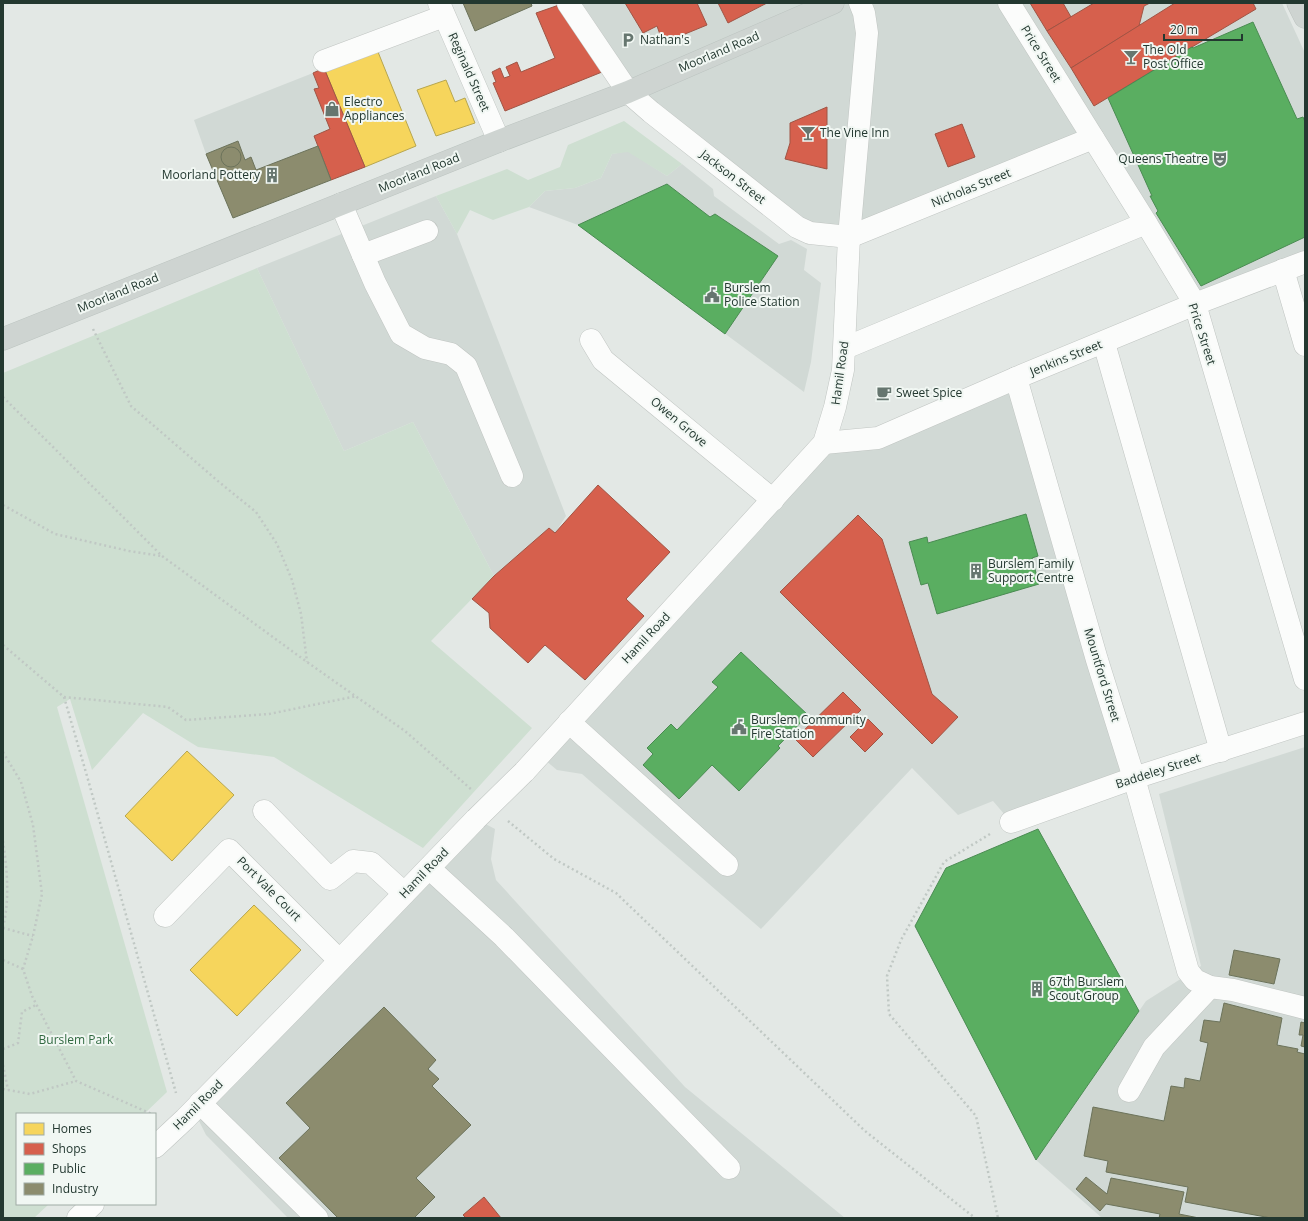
<svg xmlns="http://www.w3.org/2000/svg" width="1308" height="1221" viewBox="0 0 1308 1221" font-family="'Open Sans',sans-serif">
<rect width="100%" height="100%" fill="#e3e8e5"/>
<g fill="#d1d9d5">
<path d="M582,3H1282L1305,53V252L1194,298L1092,145L870,232L815,228L649,104Z"/>
<path d="M313,73L319,88L330,129L314,136L318,146L233,218L206,154L194,120Z"/>
<path d="M628,151L667,176L682,164L713,189L714,196L779,244L791,240L807,249L804,270L821,283L811,362L804,392L578,225L529,207L545,191L575,188L601,178L612,154Z"/>
<path d="M436,196L457,234L566,516L555,533L549,528L494,576L413,422L344,451L257,268Z"/>
<path d="M1016,378L1134,778L1011,822L993,801L958,815L912,768L761,929L582,774L557,770L539,755L824,443L878,438Z"/>
<path d="M1305,747V1218H1102L1036,1160L1146,1001L1201,966L1159,794Z"/>
<path d="M476,819L495,829L491,859L496,880L685,1087L845,1218H288L206,1135L193,1109Z"/>
</g>
<g fill="#cedfd1">
<path d="M624,121L682,164L667,176L628,152L612,154L601,178L575,188L545,191L529,207L493,220L470,210L457,234L436,196L507,169L528,180L560,167L568,145Z"/>
<path d="M257,268L344,451L413,422L494,576L431,641L532,728L423,848L274,757L198,747L143,713L92,770L70,699L57,707L167,1092L144,1114H17V1204H49L34,1218H3V373Z"/>
</g>
<g fill="#f6d55c" stroke="#b7a64f">
<path d="M376,47L416,146L365,167L324,68Z"/>
<path d="M446,80L455,102L465,98L475,123L436,136L417,90Z"/>
<path d="M187,751L234,795L172,861L125,816Z"/>
<path d="M254,905L301,950L237,1016L190,970Z"/>
</g>
<g fill="#d6604d" stroke="#a05444">
<path d="M625,3H697L707,25L663,43L657,26L643,33Z"/>
<path d="M718,3H767L728,23Z"/>
<path d="M1030,3H1063L1071,17L1047,31Z"/>
<path d="M1094,3H1150L1144,6L1139,26L1071,68L1047,31Z"/>
<path d="M1175,3H1253L1256,9L1192,47L1094,106L1071,68Z"/>
<path d="M559,5L607,70L505,111L493,83L496,82L492,72L500,68L504,78L510,76L506,67L517,62L521,72L555,58L536,13Z"/>
<path d="M324,68L365,167L331,180L314,136L330,129L314,89L319,88L313,73Z"/>
<path d="M827,107V169L785,159L790,143V123Z"/>
<path d="M962,124L975,157L948,167L935,134Z"/>
<path d="M598,485L670,552L626,599L644,616L585,680L545,645L528,663L490,628L489,613L472,599L494,576L549,528L555,533Z"/>
<path d="M858,515L882,539L932,694L958,717L932,744L780,592Z"/>
<path d="M843,692L861,710L813,757L795,739Z"/>
<path d="M868,719L883,734L865,752L850,737Z"/>
<path d="M484,1197L501,1218H466L463,1215Z"/>
</g>
<g fill="#5aae61" stroke="#4a8b52">
<path d="M1253,22L1297,119L1303,117L1305,122V237L1201,286L1156,213L1158,211L1150,196H1152L1108,98L1192,47L1193,48Z"/>
<path d="M667,184L710,217L715,214L778,256L725,334L578,225Z"/>
<path d="M1026,514L1038,556L1032,558L1039,584L937,614L928,583L921,585L909,542L927,537L928,543Z"/>
<path d="M741,652L808,715L778,746L780,748L739,791L712,765L679,799L643,765L653,754L647,748L671,724L677,730L718,687L712,682Z"/>
<path d="M1038,829L1139,1011L1036,1160L915,926L946,868Z"/>
</g>
<g fill="#8c8c6e" stroke="#6c735b">
<path d="M463,3H531L532,6L475,31Z"/>
<path d="M238,141L245,160L251,157L256,170L318,146L331,180L233,218L206,154Z"/>
<circle cx="231" cy="157" r="10"/>
<path d="M1234,950L1280,959L1274,984L1229,975Z"/>
<path d="M1224,1003L1282,1018L1277,1045L1298,1049L1297,1052L1305,1054V1218H1271L1185,1202L1188,1187L1106,1172L1108,1161L1084,1156L1093,1107L1164,1121L1171,1086L1184,1088L1185,1078L1200,1081L1208,1043L1200,1041L1204,1020L1220,1022Z"/>
<path d="M384,1007L436,1060L428,1069L439,1079L432,1086L471,1125L416,1178L435,1197L414,1218H338L279,1158L310,1128L286,1103Z"/>
<path d="M1301,1022L1305,1023V1047L1301,1046L1303,1035H1299Z"/>
<path d="M1086,1177L1107,1194L1111,1178L1184,1192L1179,1214L1199,1218H1159L1160,1214L1106,1204L1100,1211L1076,1189Z"/>
</g>
<g fill="none" stroke-linecap="round" stroke-linejoin="round">
<g stroke="#c0c5c2" stroke-width="23">
<g id="minor">
<path d="M439,3L499,141"/>
<path d="M568,3L628,92L651,112L797,227L810,233L849,237L1093,138"/>
<path d="M1009,3L1146,223L1195,304L1305,679"/>
<path d="M324,61L444,16"/>
<path d="M341,204L375,283L401,334L425,348L451,354L466,366L512,476"/>
<path d="M363,255L427,231"/>
<path d="M1283,270L1305,345"/>
<path d="M591,340L603,360L773,500"/>
<path d="M1104,343L1221,751"/>
<path d="M845,348L1146,223"/>
<path d="M1016,378L1097,660L1134,778L1188,971L1195,980L1210,987L1233,990L1305,1008"/>
<path d="M824,443L878,438L1016,378L1195,304L1305,262"/>
<path d="M569,722L727,865"/>
<path d="M524,772L824,443L835,407L843,370L849,237L867,33L864,13L860,3"/>
<path d="M264,811L330,879L353,861L371,863L404,893"/>
<path d="M1011,822L1134,778L1305,723"/>
<path d="M429,868L504,937L729,1168"/>
<path d="M165,916L229,850L339,960"/>
<path d="M1129,1091L1154,1047L1210,987"/>
<path d="M200,1103L317,1218"/>
<path d="M155,1147L185,1119L293,1009L476,819"/>
<path d="M78,1218L93,1204"/>
</g>
</g>
<g stroke="#bcc4c0" stroke-width="23">
<g id="major">
<path d="M1298,3L1305,17"/>
<path d="M3,339L499,141L628,92L833,3"/>
</g>
</g>
<g stroke="#c0c8c4" stroke-width="2.5" stroke-dasharray="2 3" stroke-linecap="butt">
<path d="M93,329L131,406L219,482L256,512L277,544L292,580L301,614L307,662"/>
<path d="M3,397L162,556L307,662L405,731L472,790"/>
<path d="M3,505L55,534L129,551L161,556"/>
<path d="M3,645L64,697L168,707L186,720L269,714L357,696"/>
<path d="M64,697L87,776L176,1093"/>
<path d="M3,752L21,782L33,825L42,894L33,936L23,969L32,996L76,1081L152,1114"/>
<path d="M508,821L554,859L616,893L865,1131L975,1218"/>
<path d="M990,834L944,862L901,940L887,976L889,1014L976,1116L998,1218"/>
<path d="M3,841C7,868 10,900 3,927"/>
<path d="M3,928L33,936"/>
<path d="M3,960L23,969"/>
<path d="M3,1049L18,1043L22,1012L36,1005"/>
<path d="M3,1065L8,1090"/>
<path d="M3,1089L30,1094L76,1081"/>
</g>
<use href="#minor" stroke="#fbfcfb" stroke-width="22"/>
<use href="#major" stroke="#ced4d1" stroke-width="22"/>
<g stroke="#c0c5c2" stroke-width="23" stroke-linecap="butt">
<path id="minor-bridge" d="M476,819L524,772"/>
</g>
<use href="#minor-bridge" stroke="#fbfcfb" stroke-width="22"/>
</g>
<defs>
<g id="parking-bare" transform="scale(1.2)"><path d="M-3.5-5.5H1a3.5 3.5 0 0 1 0 7H-1V5.5H-3.5ZM-1-3.4V-.6H.8a1.4 1.4 0 0 0 0-2.8Z" fill="#66766f" stroke="#f1f7f3" stroke-width="2.5" paint-order="stroke"/></g>
<g id="bar-bare" transform="scale(1.2)"><path d="M-6-5H6L.8 .8V4.5H3.5V6h-7V4.5H-.8V.8Z" fill="#66766f" stroke="#f1f7f3" stroke-width="2.5" paint-order="stroke"/></g>
<g id="shop-bare" transform="scale(1.2)"><path d="M-5-2.5h2.3a2.7 3.5 0 0 1 5.4 0H5L5.5 6h-11ZM-1.5-2.5h3a1.5 2.3 0 0 0-3 0Z" fill="#66766f" stroke="#f1f7f3" stroke-width="2.5" paint-order="stroke"/></g>
<g id="theatre-bare" transform="scale(1.2)"><path d="M-5-5.5Q0-4 5-5.5V0Q5 5 0 6Q-5 5-5 0ZM-3.3-2.5H-1v1.5H-3.3ZM1-2.5H3.3v1.5H1ZM-2.8 1Q0 5.5 2.8 1Z" fill="#66766f" stroke="#f1f7f3" stroke-width="2.5" paint-order="stroke"/></g>
<g id="building-bare" transform="scale(1.2)"><path d="M-4-6H4V6H1V3H-1V6H-4ZM-2.5-4.3h1.7v1.8h-1.7ZM.8-4.3h1.7v1.8H.8ZM-2.5-1h1.7V.8h-1.7ZM.8-1h1.7V.8H.8Z" fill="#66766f" stroke="#f1f7f3" stroke-width="2.5" paint-order="stroke"/></g>
<g id="civic-bare" transform="scale(1.2)"><path d="M-.6-6.5H3V-4.5H.6V-3L4-1V1h2V6H-6V1h2V-1L-.6-3ZM-1.2 2.5V6h2.4V2.5Z" fill="#66766f" stroke="#f1f7f3" stroke-width="2.5" paint-order="stroke"/></g>
<g id="cafe-bare" transform="scale(1.2)"><path d="M-5.5-4.5H6V0H3Q3 3.5 0 3.5H-2.5Q-5.5 3.5-5.5 0ZM3-3.2v2h1.7v-2ZM-6 4.5H4V6H-6Z" fill="#66766f" stroke="#f1f7f3" stroke-width="2.5" paint-order="stroke"/></g>
</defs>
<g fill-rule="evenodd">
<use href="#parking-bare" x="628" y="40"/>
<use href="#bar-bare" x="1131" y="57"/>
<use href="#shop-bare" x="332" y="109"/>
<use href="#bar-bare" x="808" y="133"/>
<use href="#theatre-bare" x="1220" y="159"/>
<use href="#building-bare" x="272" y="175"/>
<use href="#civic-bare" x="712" y="295"/>
<use href="#cafe-bare" x="884" y="393"/>
<use href="#building-bare" x="976" y="571"/>
<use href="#civic-bare" x="739" y="727"/>
<use href="#building-bare" x="1037" y="989"/>
</g>
<g text-anchor="middle" stroke-width="4" stroke-linejoin="round" paint-order="stroke">
<g font-size="12" fill="#233830" stroke="#f1f7f3" text-anchor="start">
<text x="640" y="44">Nathan's</text>
<text x="1143" y="54">The Old<tspan x="1143" dy="14">Post Office</tspan></text>
<text x="344" y="106">Electro<tspan x="344" dy="14">Appliances</tspan></text>
<text x="820" y="137">The Vine Inn</text>
<text x="1208" y="163" text-anchor="end">Queens Theatre</text>
<text x="260" y="179" text-anchor="end">Moorland Pottery</text>
<text x="724" y="292">Burslem<tspan x="724" dy="14">Police Station</tspan></text>
<text x="896" y="397">Sweet Spice</text>
<text x="988" y="568">Burslem Family<tspan x="988" dy="14">Support Centre</tspan></text>
<text x="751" y="724">Burslem Community<tspan x="751" dy="14">Fire Station</tspan></text>
<text x="1049" y="986">67th Burslem<tspan x="1049" dy="14">Scout Group</tspan></text>
</g>
<g font-size="12" fill="#233830" stroke="#f1f7f3">
<text transform="translate(719 52) rotate(-23)" y="4">Moorland Road</text>
<text transform="translate(1041 54) rotate(58)" y="4">Price Street</text>
<text transform="translate(469 72) rotate(66)" y="4">Reginald Street</text>
<text transform="translate(419 173) rotate(-22)" y="4">Moorland Road</text>
<text transform="translate(733 177) rotate(38)" y="4">Jackson Street</text>
<text transform="translate(971 188) rotate(-22)" y="4">Nicholas Street</text>
<text transform="translate(118 293) rotate(-22)" y="4">Moorland Road</text>
<text transform="translate(1202 334) rotate(72)" y="4">Price Street</text>
<text transform="translate(1066 358) rotate(-22)" y="4">Jenkins Street</text>
<text transform="translate(840 373) rotate(-82)" y="4">Hamil Road</text>
<text transform="translate(679 422) rotate(40)" y="4">Owen Grove</text>
<text transform="translate(646 638) rotate(-47)" y="4">Hamil Road</text>
<text transform="translate(1102 675) rotate(73)" y="4">Mountford Street</text>
<text transform="translate(1158 771) rotate(-18)" y="4">Baddeley Street</text>
<text transform="translate(424 873) rotate(-46)" y="4">Hamil Road</text>
<text transform="translate(269 889) rotate(45)" y="4">Port Vale Court</text>
<text transform="translate(198 1105) rotate(-45)" y="4">Hamil Road</text>
</g>
<g font-size="12" fill="#326a42" stroke="#f1f7f3">
<text x="76" y="1044">Burslem Park</text>
</g>
</g>
<rect width="1308" height="1221" fill="none" stroke="#233830" stroke-width="8"/>
<rect x="16" y="1113" width="140" height="92" fill="#f1f7f3" stroke="#9faba5"/>
<rect x="24" y="1123" width="20" height="12" fill="#f6d55c" stroke="#9faba5"/>
<text x="52" y="1133" font-size="12" fill="#233830">Homes</text>
<rect x="24" y="1143" width="20" height="12" fill="#d6604d" stroke="#9faba5"/>
<text x="52" y="1153" font-size="12" fill="#233830">Shops</text>
<rect x="24" y="1163" width="20" height="12" fill="#5aae61" stroke="#9faba5"/>
<text x="52" y="1173" font-size="12" fill="#233830">Public</text>
<rect x="24" y="1183" width="20" height="12" fill="#8c8c6e" stroke="#9faba5"/>
<text x="52" y="1193" font-size="12" fill="#233830">Industry</text>
<path d="M1164 34v6h78v-6" fill="none" stroke="#233830" stroke-width="2"/>
<text x="1170" y="34" font-size="12" fill="#233830" stroke="#f1f7f3" stroke-width="3" paint-order="stroke">20 m</text>
</svg>
